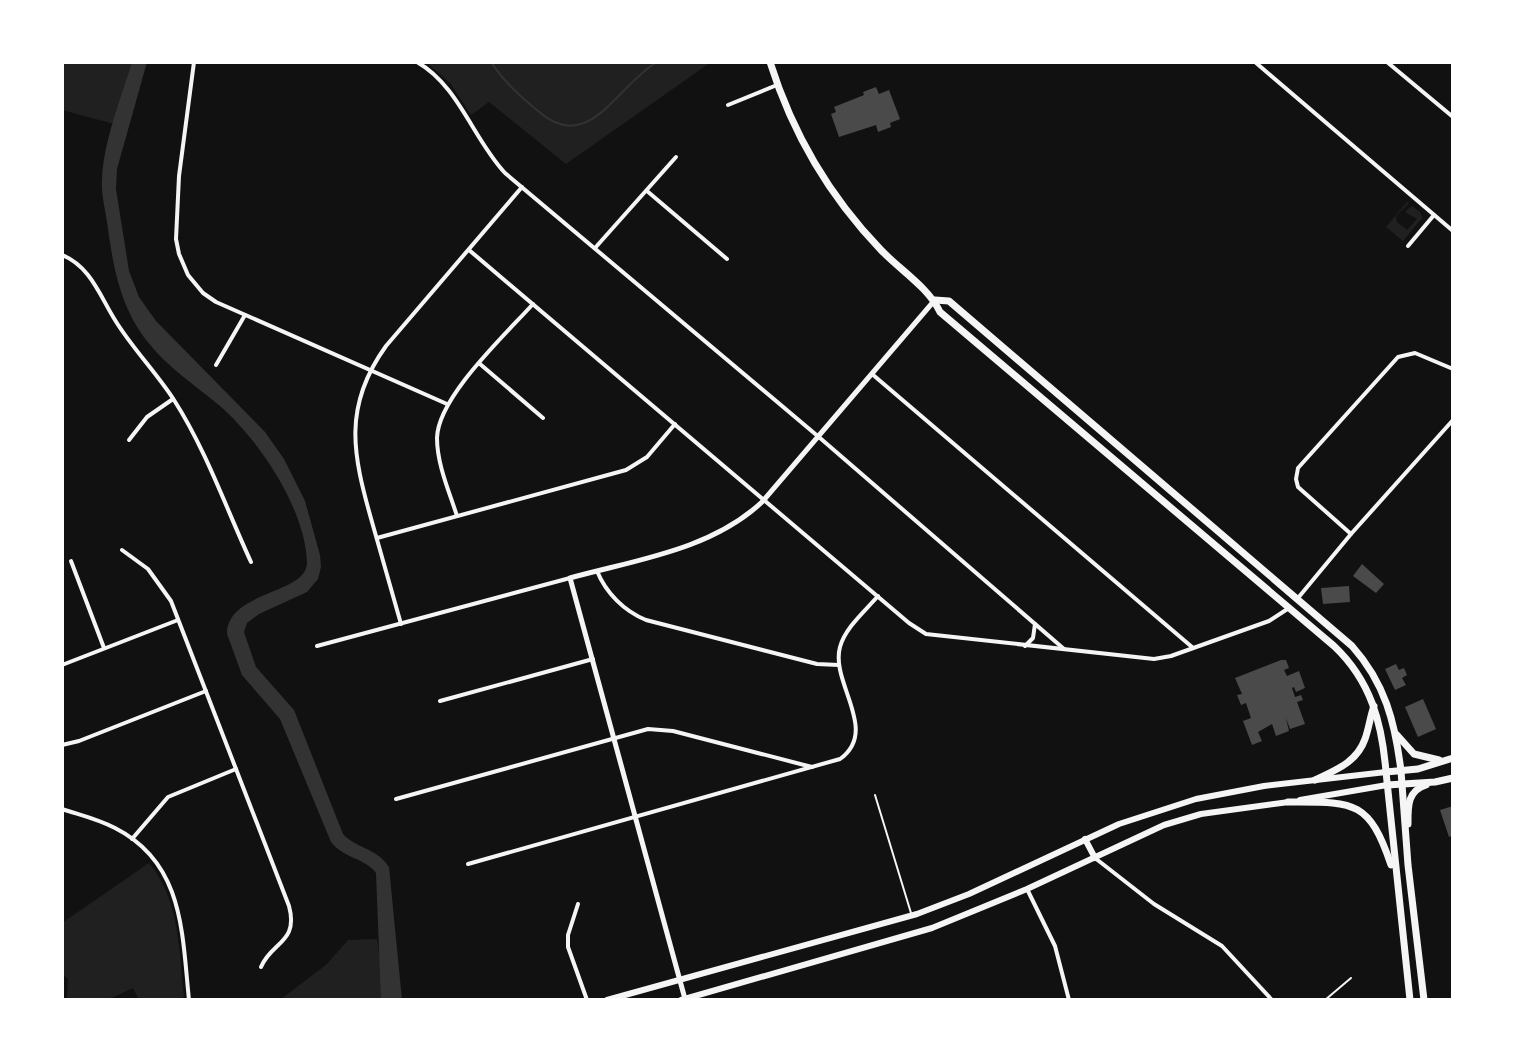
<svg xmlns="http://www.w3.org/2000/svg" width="1515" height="1062" viewBox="0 0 1515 1062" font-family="'Nunito Sans',sans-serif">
<rect width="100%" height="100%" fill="#111"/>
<g fill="#202020">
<path d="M62,62H132L114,124L62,110Z"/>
<path d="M426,62H711L566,164L489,102L471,115L450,83Z"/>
<path d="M1407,202L1409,203L1396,216L1397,222L1407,230L1417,219L1405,212L1412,206L1420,212L1422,218L1403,241L1386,227Z"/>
<path d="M149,863C180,900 179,951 184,997L177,1000H139L133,988L107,1000H67L68,979L62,974V923Z"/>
<path d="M377,939L386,1000H280L327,964L348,940Z"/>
</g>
<path fill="#333" d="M132,62H147L117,169L116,189L129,271L139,297L156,321L265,432L284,459L305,501L320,555L321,567L318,579L307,592L259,614L247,623L244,632L256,667L294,710L343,834C357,849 377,848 389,867L402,1000H381L376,873C365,858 343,858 331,842L280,719L242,675L227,634C227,590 308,595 307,562C305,508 259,440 220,406C195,385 167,367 147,341C119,305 113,265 107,222C105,208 101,194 102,180C103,143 121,98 132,62Z"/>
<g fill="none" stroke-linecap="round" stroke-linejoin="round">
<path stroke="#333" stroke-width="2" d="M491,62C504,82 520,96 538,111C589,156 616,86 657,62"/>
</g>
<g fill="#4a4a4a">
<path d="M876,87L879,94L889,90L900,119L890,123L891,127L878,132L876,125L839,137L831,114L836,112L834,107L864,95L863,92Z"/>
<path d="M1362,564L1384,584L1376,593L1353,576Z"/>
<path d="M1349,586L1350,602L1323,604L1321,588Z"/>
<path d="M1281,660H1286L1289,668L1284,670L1287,676L1299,671L1305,688L1296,692L1294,687L1292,688L1295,697L1301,695L1303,700L1297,702L1305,724L1290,729L1286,718L1289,731L1276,736L1272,724L1258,732L1262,741L1252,745L1243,721L1251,718L1246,703L1241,705L1237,695L1242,694L1235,678Z"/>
<path d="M1396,664L1399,670L1404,668L1407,675L1402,678L1406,685L1395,690L1385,669Z"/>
<path d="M1423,699L1436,729L1418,737L1405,707Z"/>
<path d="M1453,806V835L1449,837L1440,810Z"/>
</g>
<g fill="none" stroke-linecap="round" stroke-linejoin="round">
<g stroke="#f5f5f5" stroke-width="2">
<path d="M875,795L911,913"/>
<path d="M1325,1000L1351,978"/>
</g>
<g stroke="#f5f5f5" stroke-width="4">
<path d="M194,62L179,176L176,239L179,254L188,275L203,293L216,302L447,404"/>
<path d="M417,62C459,86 473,139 505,173L820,438L1064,649"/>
<path d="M1255,62L1453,231"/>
<path d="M1387,62L1453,117"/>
<path d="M728,105L777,85"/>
<path d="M647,191L727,259"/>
<path d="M1408,246L1434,215"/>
<path d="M595,248L676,157"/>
<path d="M469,250L909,623L926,634L1154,659L1171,656L1269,621L1289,608"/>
<path d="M62,255C90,266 100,296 115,320C132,348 156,372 174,400C206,450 226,508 251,562"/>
<path d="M480,364L543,418"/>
<path d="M216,365L245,315"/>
<path d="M872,374L1192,647"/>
<path d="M129,440L147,417L173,399"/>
<path d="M457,516C449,491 437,464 437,438C438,397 505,335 533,304"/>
<path d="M1351,534L1298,487L1296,479L1298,468L1398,357L1415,353L1453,369"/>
<path d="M377,538L626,470L647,457L675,424"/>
<path d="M122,550L148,569L171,601L289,906C299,943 271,942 261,967"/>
<path d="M71,561L104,648"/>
<path d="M597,571C606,593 624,611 646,620L817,664L839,665"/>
<path d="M1298,598L1351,534L1453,420"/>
<path d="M401,624C391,590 382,556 372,522C353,455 342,407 386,346L522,187"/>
<path d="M317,646L570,578"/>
<path d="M1025,646L1033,638L1035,624"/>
<path d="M62,665L178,620"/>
<path d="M440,701L593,659"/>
<path d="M62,745L79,741L206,691"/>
<path d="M396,799L648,729L673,731L812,767"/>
<path d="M62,809C80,815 98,819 115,828C184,863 182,933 189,1000"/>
<path d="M132,839L168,797L236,769"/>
<path d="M1095,858L1154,904L1222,946L1272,1000"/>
<path d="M468,864L840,759C880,730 830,683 840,647C845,628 865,611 878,596"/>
<path d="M1027,889L1055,946L1069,1000"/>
<path d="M578,904L568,935V947L587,1000"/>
</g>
<path stroke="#f5f5f5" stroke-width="5" d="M685,999L570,578C635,560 711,550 762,502L934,301"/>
<g stroke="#f5f5f5" stroke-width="6">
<path d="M1300,800L1387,785"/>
<path d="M1085,839L1095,858"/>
<path d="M607,1000L917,914L969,894L1119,824L1196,799L1264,786L1386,772"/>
<path d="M681,1000L932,928L1027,889L1164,825L1201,814L1289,802"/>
</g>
<g stroke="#f5f5f5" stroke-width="7">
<path d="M770,62C792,132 830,197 881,250C900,270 928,287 940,312L1334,646C1371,681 1382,723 1386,772L1418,769L1453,758"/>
<path d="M935,300L949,301L1352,646C1385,683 1395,722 1401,771"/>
<path d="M1397,735L1414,754L1439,760"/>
<path d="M1315,780C1336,770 1357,762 1365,739C1369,728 1370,717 1374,706"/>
<path d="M1387,785L1435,782L1453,778"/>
<path d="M1408,824C1408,807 1407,791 1426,785"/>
</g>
<g stroke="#f5f5f5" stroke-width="7">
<path d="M1401,771L1408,865L1424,1000"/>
<path d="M1386,772L1410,1000"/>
<path d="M1288,802C1353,802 1369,799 1391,865"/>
</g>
</g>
<rect width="1515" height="1062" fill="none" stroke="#ffffff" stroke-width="128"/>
</svg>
